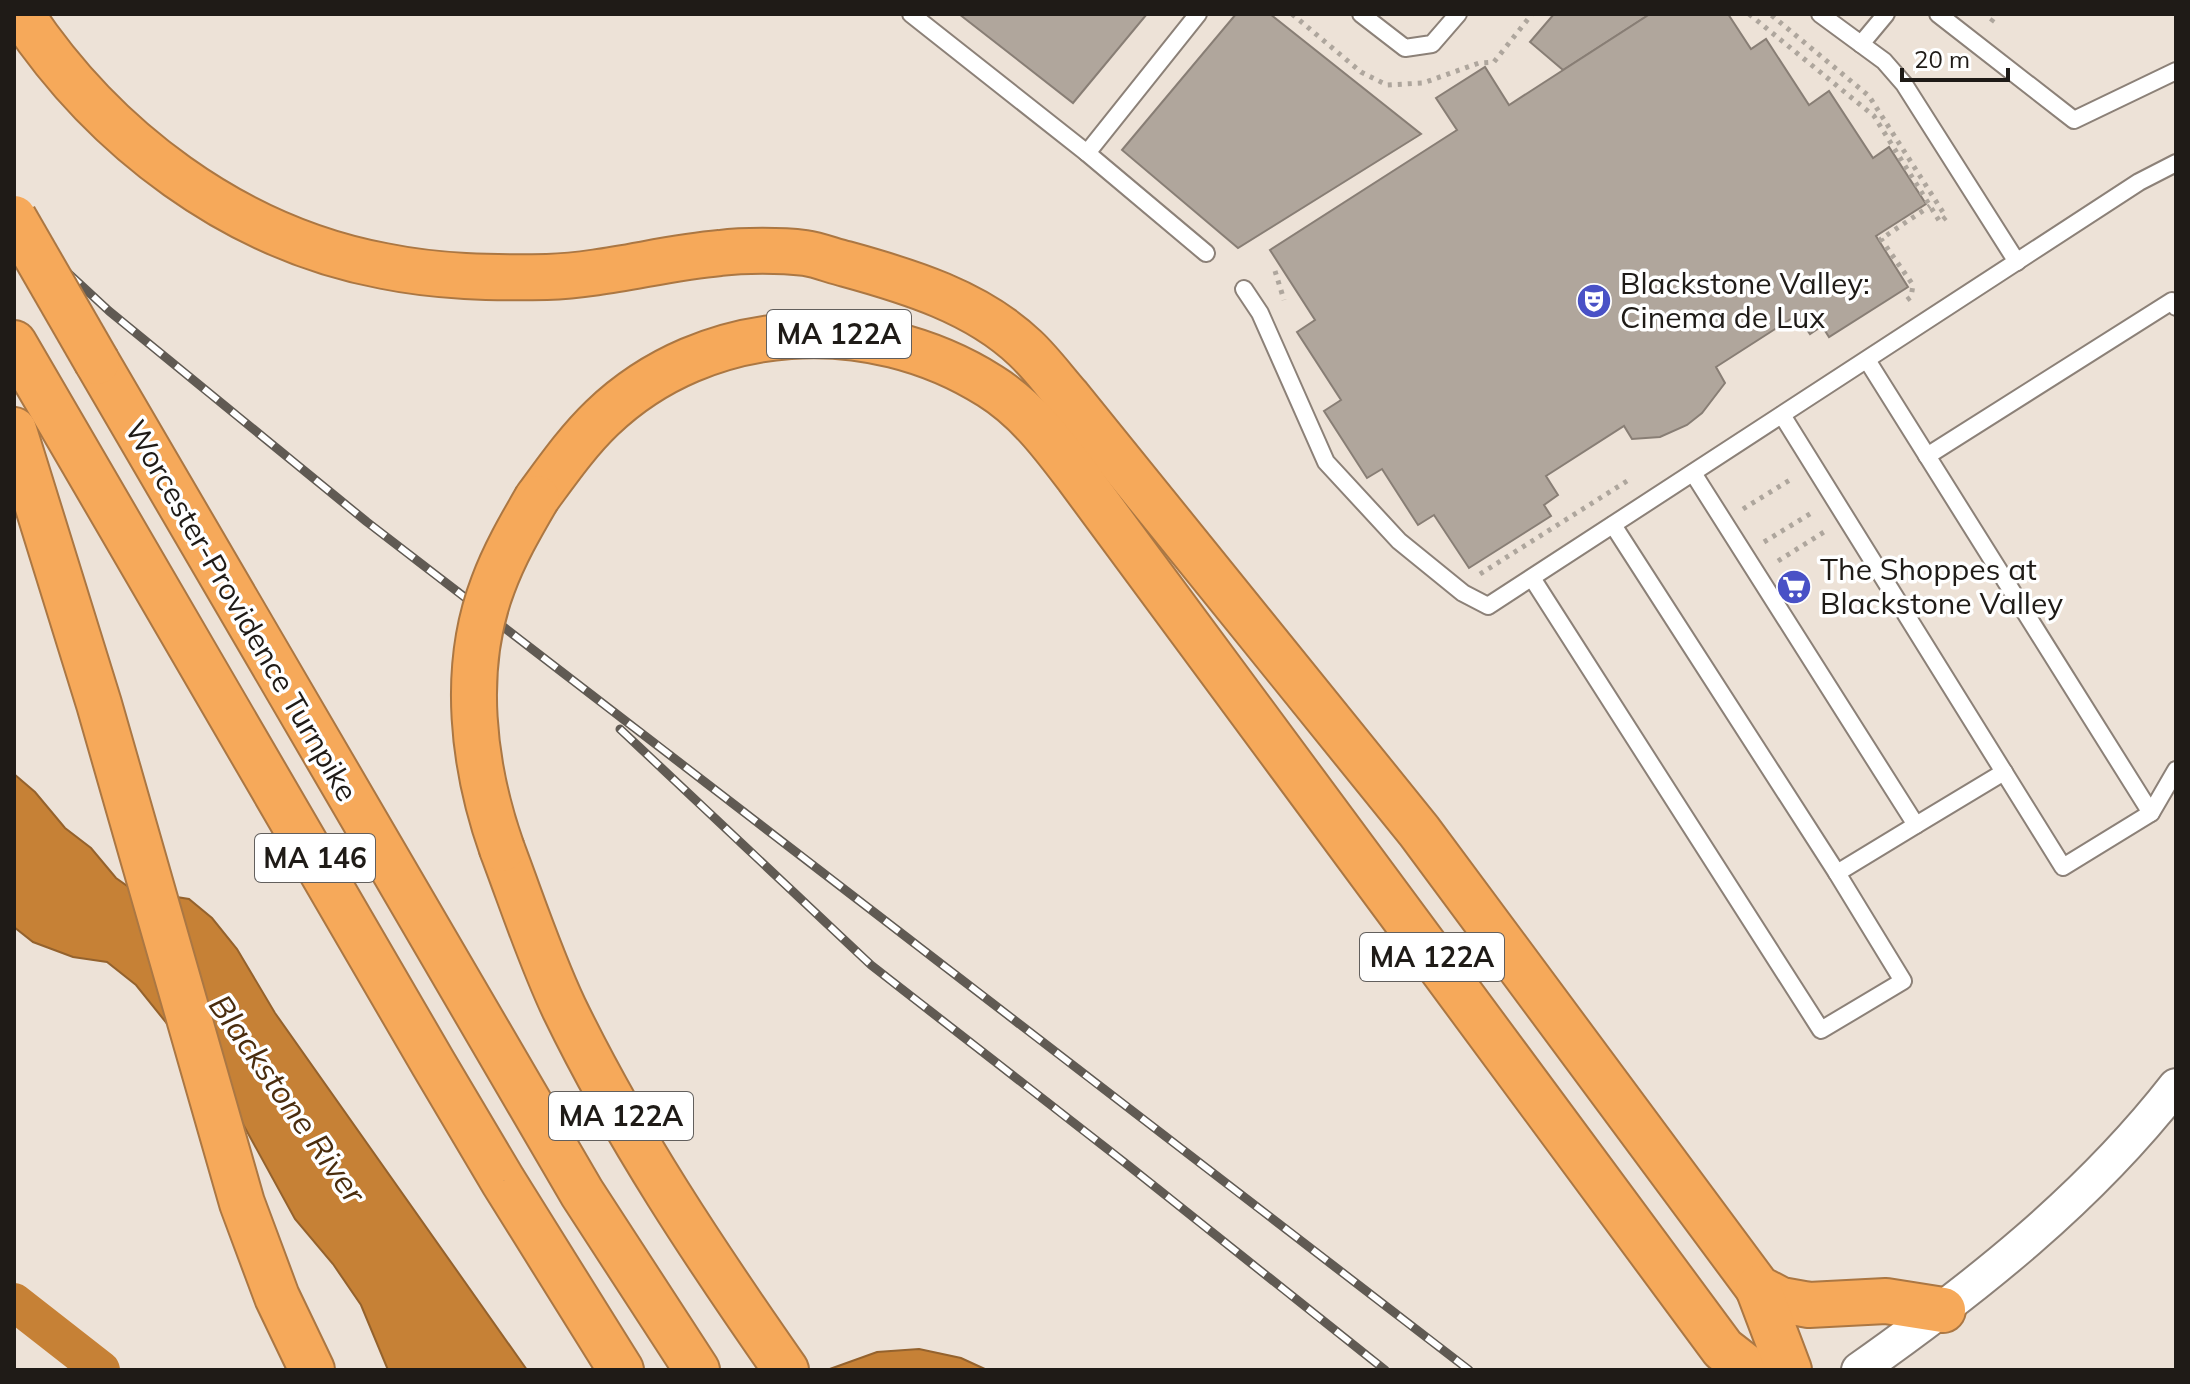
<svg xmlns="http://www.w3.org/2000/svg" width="2190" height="1384" viewBox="0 0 2190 1384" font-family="Mulish,sans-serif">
<rect width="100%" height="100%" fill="#ede2d7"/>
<g fill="#c68136" stroke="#94622d" stroke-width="2">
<path d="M14,774L35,792L65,828L91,848L116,878L133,890L189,899L212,918L237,949L275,1013L527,1370H388L361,1305L333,1264L295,1219L233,1106L136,985L107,962L73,957L33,942L14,927Z"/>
<path d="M919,1349L961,1358L987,1370H827L877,1352Z"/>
</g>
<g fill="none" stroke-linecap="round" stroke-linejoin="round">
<path stroke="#c68136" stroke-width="38" d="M14,1302L101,1370"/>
</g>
<g fill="#b0a69c" stroke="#887e75" stroke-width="2">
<path d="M959,14H1147L1073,103Z"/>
<path d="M1236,14H1270L1421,134L1238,248L1122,150Z"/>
<path d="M1554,14H1650L1563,70L1530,42Z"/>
<path d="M1650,14H1728L1751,49L1766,39L1809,105L1829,91L1873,158L1889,147L1926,204L1876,236L1908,287L1829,337L1822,326L1810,334L1797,315L1716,367L1725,383L1702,413L1687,425L1660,437L1632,439L1624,426L1546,476L1558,495L1544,505L1551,516L1469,568L1434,515L1418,525L1382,469L1367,478L1324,411L1341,400L1297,332L1315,320L1270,250L1457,130L1436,98L1485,67L1509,105Z"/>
</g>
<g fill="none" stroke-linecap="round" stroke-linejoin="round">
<g stroke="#8c8178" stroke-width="20">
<g id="service">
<path d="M911,14L1087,153L1198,14"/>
<path d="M1361,14L1405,48L1432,44L1458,14"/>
<path d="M1820,14L1884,61L1904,84L2017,262"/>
<path d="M1938,14L2074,120L2176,71"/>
<path d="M1861,44L1886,14"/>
<path d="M1087,153L1206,253"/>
<path d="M1244,289L1260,313L1326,462L1399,541L1463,593L1488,606L2139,182L2176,163"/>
<path d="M1782,415L2063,867L2151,813L1867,360"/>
<path d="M1927,456L2172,301L2176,307"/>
<path d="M1613,525L1837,873L1916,825L1693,473"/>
<path d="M1532,578L1821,1030L1903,981L1837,873"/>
<path d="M2151,813L2176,770"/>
<path d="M1916,825L2004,772"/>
</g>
</g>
<g stroke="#8c8178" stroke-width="38">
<path id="minor" d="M1859,1370C1975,1288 2088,1199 2176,1086"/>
</g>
<g stroke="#ab7743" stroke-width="48">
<g id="motorway">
<path d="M21,14C104,139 234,238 384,266C438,277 492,278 547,277C605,275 663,258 720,253C744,250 781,250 805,253C819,255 833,261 846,264C908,281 977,302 1025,348C1041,363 1054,381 1069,398L1419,831L1758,1288L1781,1300L1809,1305L1886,1301L1943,1310"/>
<path d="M14,343L433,1063L503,1181L621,1370"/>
<path d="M97,362L582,1193L697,1370"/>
<path d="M14,430L99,704L242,1203L277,1297L312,1370"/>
<path d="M537,498C557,471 577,442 602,418C706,318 870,310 990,386C1027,409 1053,444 1078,477L1723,1349L1750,1370"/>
<path d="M502,849C522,902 540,957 564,1008C626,1136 705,1254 786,1370"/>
<path d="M1758,1288L1789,1370"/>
</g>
</g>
<g stroke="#aea69d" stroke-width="5" stroke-dasharray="4 6" stroke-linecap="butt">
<path d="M1292,14L1361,72L1387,85L1423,83L1479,63L1494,62L1532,14"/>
<path d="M1749,14L1874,116L1940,222L1946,217L1869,96L1770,14"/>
<path d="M1991,22L1997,14"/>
<path d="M1275,271L1284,300"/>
<path d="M1907,300L1911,297L1913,285L1881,239L1930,206"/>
<path d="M1743,509L1793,478"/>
<path d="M1764,542L1813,512"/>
<path d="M1778,561L1824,532"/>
<path d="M1480,574L1627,481"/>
</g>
<use href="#service" stroke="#fff" stroke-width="16"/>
<use href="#minor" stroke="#fff" stroke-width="34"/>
<use href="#motorway" stroke="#f6a95a" stroke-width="44"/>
<g stroke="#605a53" stroke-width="9">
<g id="rail">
<path d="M14,223L109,311L367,522L1469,1370"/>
<path d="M620,729L871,965L1124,1162L1385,1370"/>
</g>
</g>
<use href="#rail" stroke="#fff" stroke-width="6" stroke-dasharray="18" stroke-linecap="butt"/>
<g stroke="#ab7743" stroke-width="48" stroke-linecap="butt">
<g id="motorway-bridge">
<path d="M14,218L97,362"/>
<path d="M502,849C473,767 461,669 493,585C504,555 520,527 537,498"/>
</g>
</g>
<use href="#motorway-bridge" stroke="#f6a95a" stroke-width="44"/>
</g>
<defs>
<g id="theatre-disc" transform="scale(1.8)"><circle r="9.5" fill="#4951c6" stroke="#fff"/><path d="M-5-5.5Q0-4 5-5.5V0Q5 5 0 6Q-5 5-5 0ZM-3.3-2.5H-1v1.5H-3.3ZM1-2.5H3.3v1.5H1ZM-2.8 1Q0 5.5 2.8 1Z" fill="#fff"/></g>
<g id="supermarket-disc" transform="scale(1.8)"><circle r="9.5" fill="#4951c6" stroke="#fff"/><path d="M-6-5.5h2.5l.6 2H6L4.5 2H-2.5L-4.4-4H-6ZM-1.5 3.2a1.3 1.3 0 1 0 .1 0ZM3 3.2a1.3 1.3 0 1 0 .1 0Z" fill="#fff"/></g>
</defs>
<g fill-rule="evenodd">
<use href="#theatre-disc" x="1594" y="301"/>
<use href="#supermarket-disc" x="1794" y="587"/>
</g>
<g text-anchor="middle" stroke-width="7" stroke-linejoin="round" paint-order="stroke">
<g fill="#fff" stroke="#625f5d" stroke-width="2">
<rect x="767" y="310" width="144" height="48" rx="6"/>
<rect x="255" y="834" width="120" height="48" rx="6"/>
<rect x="1360" y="933" width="144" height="48" rx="6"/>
<rect x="549" y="1092" width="144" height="48" rx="6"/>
</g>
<g font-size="28" font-weight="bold" fill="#1f1b17">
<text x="839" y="344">MA 122A</text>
<text x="315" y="868">MA 146</text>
<text x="1432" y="967">MA 122A</text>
<text x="621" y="1126">MA 122A</text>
</g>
<g font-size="30" fill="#1f1b17" stroke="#fff" text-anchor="start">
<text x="1620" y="294">Blackstone Valley:<tspan x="1620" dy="34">Cinema de Lux</tspan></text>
<text x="1820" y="580">The Shoppes at<tspan x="1820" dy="34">Blackstone Valley</tspan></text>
</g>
<g font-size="30" fill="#1f1b17" stroke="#fff">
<text transform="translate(241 611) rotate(60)" y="10">Worcester-Providence Turnpike</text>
</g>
<g font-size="32" font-style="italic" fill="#4a2d0e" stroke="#fff">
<text transform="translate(287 1099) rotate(55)" y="11">Blackstone River</text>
</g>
</g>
<rect width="2190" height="1384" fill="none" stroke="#1f1b17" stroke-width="32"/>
<path d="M1902 68v12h106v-12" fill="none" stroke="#1f1b17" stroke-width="4"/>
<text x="1914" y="68" font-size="24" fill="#1f1b17" stroke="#ffffff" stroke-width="6" paint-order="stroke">20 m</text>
</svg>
